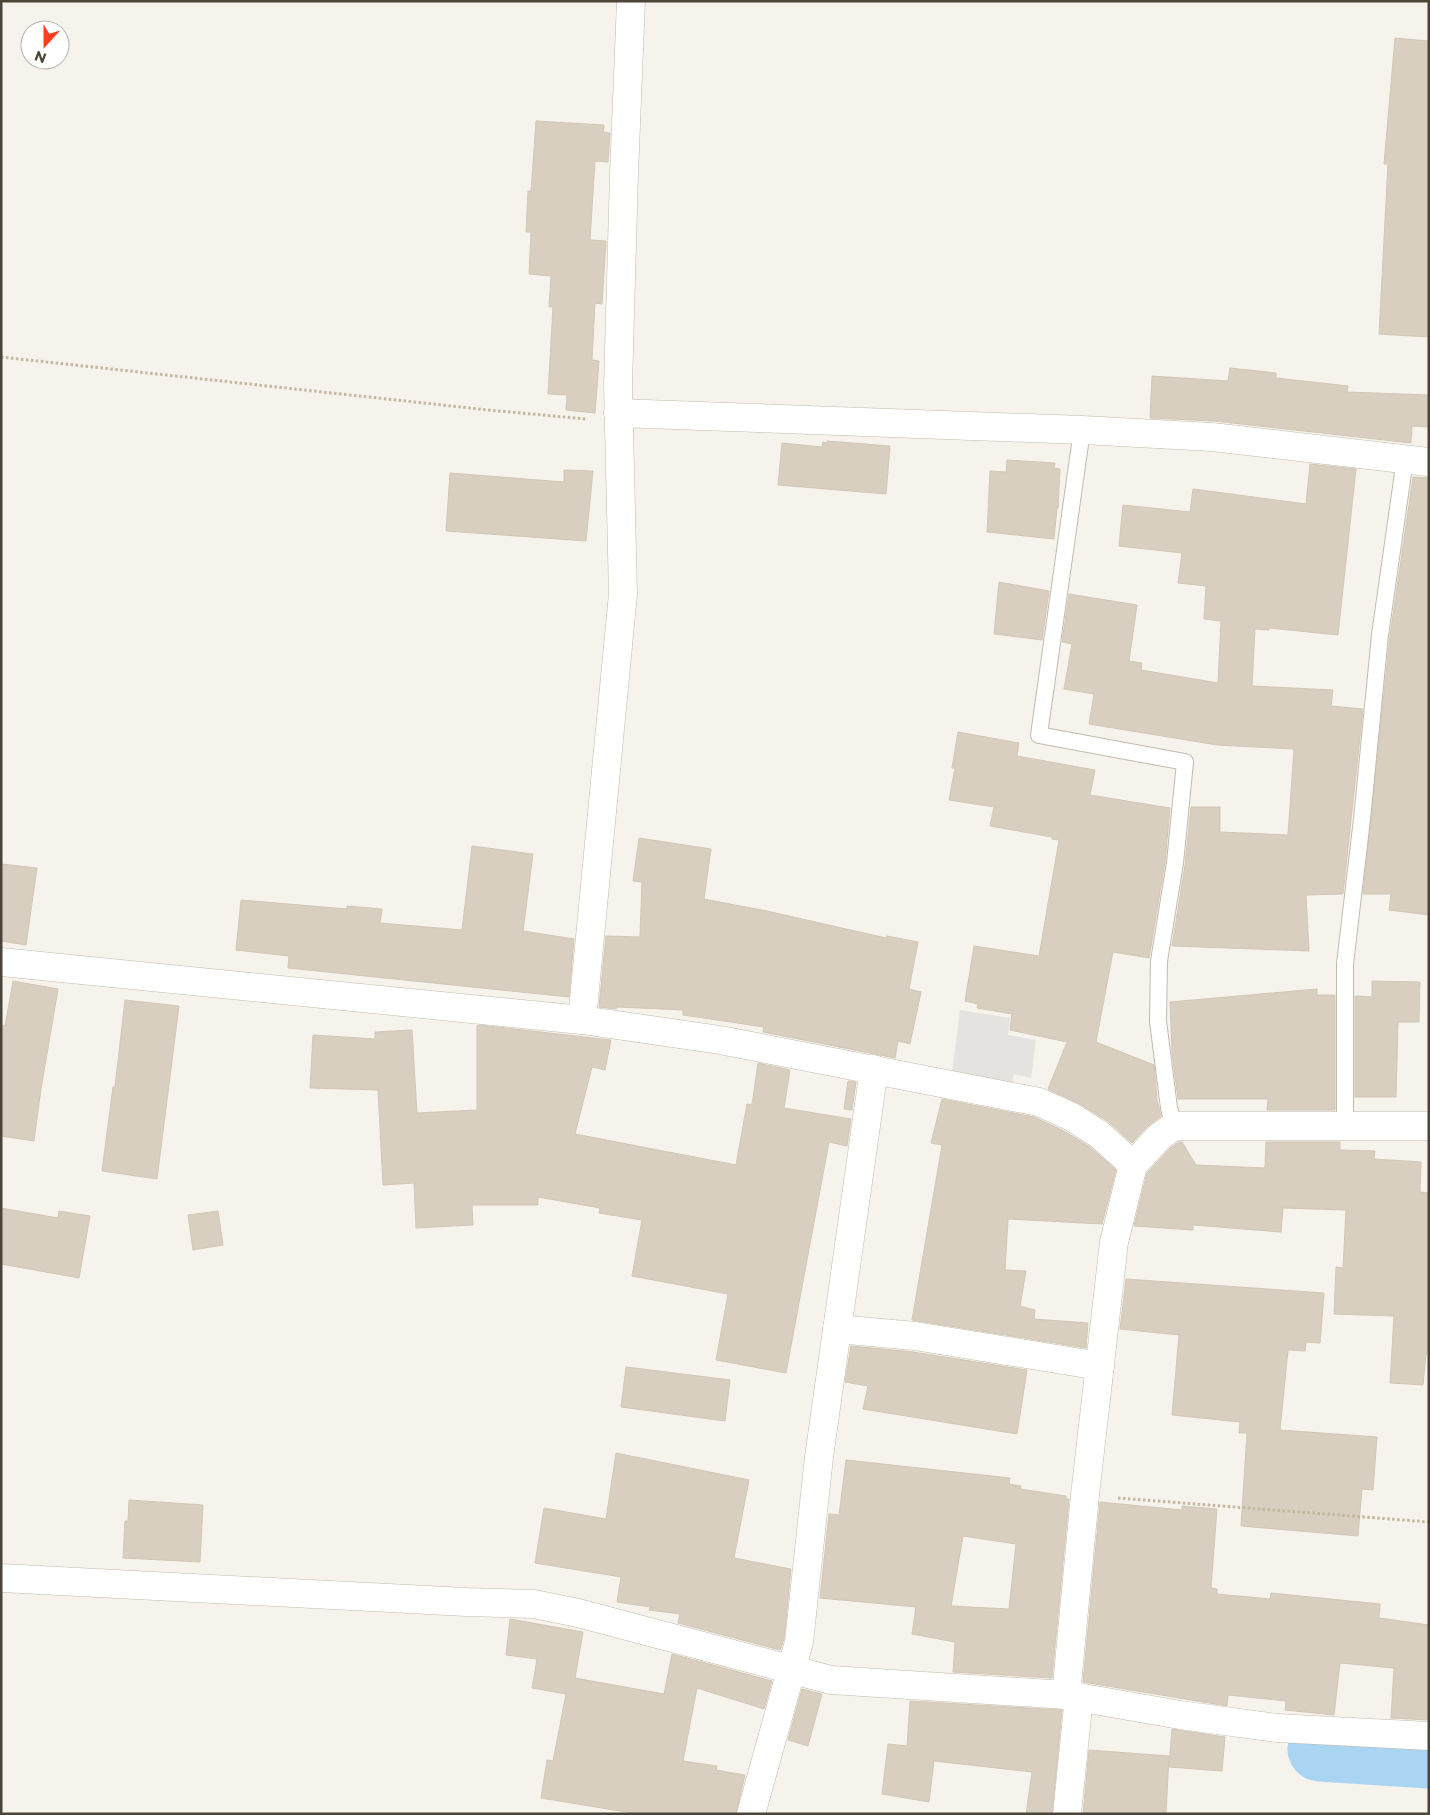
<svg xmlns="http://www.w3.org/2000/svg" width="1430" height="1815" viewBox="0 0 1430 1815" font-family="Montserrat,sans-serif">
<rect width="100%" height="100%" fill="#f6f3ec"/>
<path fill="#e5e3e0" d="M960,1010L1010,1018L1008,1035L1036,1040L1031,1078L1014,1074L1012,1086L952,1072Z"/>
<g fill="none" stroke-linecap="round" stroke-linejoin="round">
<path stroke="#a9d4f2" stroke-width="65" d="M1320,1749L1429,1756"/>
</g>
<g fill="#d8cfc1" stroke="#d3c7b4" fill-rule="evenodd">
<path d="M1395,38L1429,41V337L1379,334L1388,164H1384Z"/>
<path d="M536,121L604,125L603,132L610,133L608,162L595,161L590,240L606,241L602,304L595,303L592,360L599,361L595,413L566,410L567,395L548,394L553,307H549L551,276L529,274L531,232H526L528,191H531Z"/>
<path d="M1230,368L1276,373V378L1348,386L1347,392L1429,395V427L1412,426L1411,443L1214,421L1150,418L1152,376L1228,381Z"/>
<path d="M827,441L890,446L886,494L778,485L782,443L822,447L823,442L827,443Z"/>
<path d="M1007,460L1055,463L1054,468L1060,469L1058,508H1057L1054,539L987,532L990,471L1006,472Z"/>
<path d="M1310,464L1356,469L1338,635L1269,628V630L1255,629L1252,686L1333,690L1331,706L1363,709L1343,894L1306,895L1309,951L1172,946L1185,865L1191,807H1220V832L1288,835L1294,749L1217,745L1089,724L1094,694L1064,689L1072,644L1062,642L1069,594L1137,605L1129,661L1142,663L1141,670L1218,683L1221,621L1204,619L1206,586L1178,583L1182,553L1119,546L1123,505L1190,512L1193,489L1306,504Z"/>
<path d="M564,470L593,471L586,541L446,531L450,473L564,482Z"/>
<path d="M1413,477L1429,478V915L1389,910L1391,894H1363L1390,636Z"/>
<path d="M999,582L1049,591L1042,640L994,634Z"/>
<path d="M958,732L1019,743L1017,756L1095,770L1090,795L1170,808L1165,862L1149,958L1113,952L1096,1042L1154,1065L1157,1100L1161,1116L1148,1126L1132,1143L1109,1122L1080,1104L1048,1089L1067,1042L1010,1030L1012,1014L977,1008L978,1004L965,1001L974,946L1039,956L1059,840L1052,839V837L990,826L994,807L949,800L955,768H952Z"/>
<path d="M639,838L711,849L704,899L767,911L886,938L887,936L918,942L909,989L921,992L910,1044L898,1041L895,1058L763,1032L764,1027L683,1015V1010L617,1007L616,1009L599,1007L606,936L640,937L642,882L633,881Z"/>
<path d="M472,846L533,854L523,931L574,939L569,997L288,968L289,956L236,950L241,900L347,909V906L382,909L380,923L462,930Z"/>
<path d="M1,864L37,868L26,945L1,941Z"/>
<path d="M13,981L58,989L41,1089L34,1141L1,1136V1025L5,1026Z"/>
<path d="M1372,981L1420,982L1419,1022H1398L1396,1097H1355V996L1372,997Z"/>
<path d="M1317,989V995H1335V1110H1267L1268,1099H1178L1172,1051L1170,1002Z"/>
<path d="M125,1000L179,1006L157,1179L102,1171L113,1087H115Z"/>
<path d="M479,1025L611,1040L605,1070L592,1067L575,1134L736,1165L747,1104L752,1105L758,1063L790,1070L784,1108L851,1119L847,1146L829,1142L786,1373L716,1360L728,1294L632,1276L642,1220L599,1213L600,1208L538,1197V1205H472L473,1225L416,1228L414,1183L383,1185L378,1090L310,1088L313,1035L375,1039V1032L412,1030L417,1113L477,1110V1026Z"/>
<path d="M848,1081L856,1082L852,1110L844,1109Z"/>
<path d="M942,1099L1034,1117L1064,1131L1090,1147L1116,1170L1102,1224L1008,1219L1005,1270L1026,1271L1020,1306L1035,1310L1034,1319L1088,1323L1086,1348L912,1320L942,1145L931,1143Z"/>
<path d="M1179,1142H1182L1196,1165L1265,1168L1266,1142H1340V1150L1375,1151L1374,1159L1421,1162L1420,1192L1429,1193V1354H1426L1423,1385L1390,1383L1394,1316L1334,1314L1336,1267L1343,1268L1346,1210L1283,1208L1281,1232L1193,1225V1230L1134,1226L1147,1173L1169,1149Z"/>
<path d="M1,1208L58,1218L59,1211L90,1216L79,1278L1,1264Z"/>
<path d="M218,1211L223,1245L193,1250L188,1215Z"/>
<path d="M1126,1279L1324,1293L1320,1343L1306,1342L1305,1351L1288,1350L1280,1430L1377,1437L1373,1490L1362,1489L1358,1536L1241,1526L1247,1433H1239L1240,1422L1172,1415L1179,1335L1120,1329Z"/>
<path d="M851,1346L913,1352L1027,1370L1017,1434L863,1409L868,1386L845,1382Z"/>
<path d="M626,1367L730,1380L725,1421L621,1407Z"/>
<path d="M616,1453L749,1480L734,1558L791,1569L784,1639L780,1650L678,1623L680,1614L649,1610L650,1607L617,1602L621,1577L535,1563L544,1508L606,1519Z"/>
<path d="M846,1460L1010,1478L1009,1484L1021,1486L1020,1489L1066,1496V1499H1069L1052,1678L953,1672L955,1642L912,1634L916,1607L820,1598L829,1514L839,1515ZM963,1536L1016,1544L1009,1609L951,1606Z"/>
<path d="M129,1500L203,1505L200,1562L123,1558L125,1521H128Z"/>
<path d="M1100,1502L1182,1510V1506L1217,1509L1211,1588L1217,1589V1594L1270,1599L1271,1593L1380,1604L1379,1618L1429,1625V1720L1391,1718L1394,1668L1340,1663L1334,1715L1285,1710L1286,1701L1228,1695L1227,1706L1083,1682Z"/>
<path d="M510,1619L583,1632L575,1678L664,1694L672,1654L772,1681L764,1709L697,1688L683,1761L717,1766L716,1770L745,1775L736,1814H638L541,1798L547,1760L553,1761L566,1694L532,1688L537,1659L506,1655Z"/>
<path d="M802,1689L822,1694L808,1746L788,1740Z"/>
<path d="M910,1701L1062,1710L1052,1814H1026L1032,1772L934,1761L929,1802L882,1794L888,1744L907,1746Z"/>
<path d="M1172,1729L1225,1737L1222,1771L1169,1767Z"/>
<path d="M1089,1750L1169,1756L1166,1814H1083Z"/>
</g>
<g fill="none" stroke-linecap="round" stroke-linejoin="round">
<g stroke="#c2bbae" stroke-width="18">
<g id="lane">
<path d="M1082,430L1039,735L1185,762L1175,863L1159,961L1158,1021L1169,1108L1174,1126"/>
<path d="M1345,1125V964L1362,819L1380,635L1405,459"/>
</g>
</g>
<g stroke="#c2bbae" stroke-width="29">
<g id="street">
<path d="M618,413L1082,430L1212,437L1429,462"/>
<path d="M1,962L582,1020L720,1040L1039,1102L1072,1117L1100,1135L1133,1165L1159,1137L1174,1126H1429"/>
<path d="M582,1020L623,594L618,385L624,174L631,1"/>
<path d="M837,1329L915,1336L1100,1366"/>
<path d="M1,1578L466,1602L534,1604L578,1613L831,1680L1066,1695L1180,1715L1277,1728L1429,1736"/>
<path d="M1066,1695L1085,1495L1114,1242L1133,1165"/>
<path d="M751,1814L799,1642L819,1457L874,1069"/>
<path d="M1067,1814L1079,1697"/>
</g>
</g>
<g stroke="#c4b79f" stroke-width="3" stroke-dasharray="2.5 2.5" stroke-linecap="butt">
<path d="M1,357L488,410L586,419"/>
<path d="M1118,1498L1429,1522"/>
</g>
<use href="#lane" stroke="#fff" stroke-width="16"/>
<use href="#street" stroke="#fff" stroke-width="28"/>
</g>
<rect width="1430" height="1815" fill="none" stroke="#4b4439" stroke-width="5"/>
<g transform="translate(45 45) rotate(201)"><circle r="24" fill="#ffffff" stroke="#b7b4b0"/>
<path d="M0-4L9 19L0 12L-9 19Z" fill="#fc3f1d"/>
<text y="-8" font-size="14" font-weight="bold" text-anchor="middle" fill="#4b4439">N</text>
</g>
</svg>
